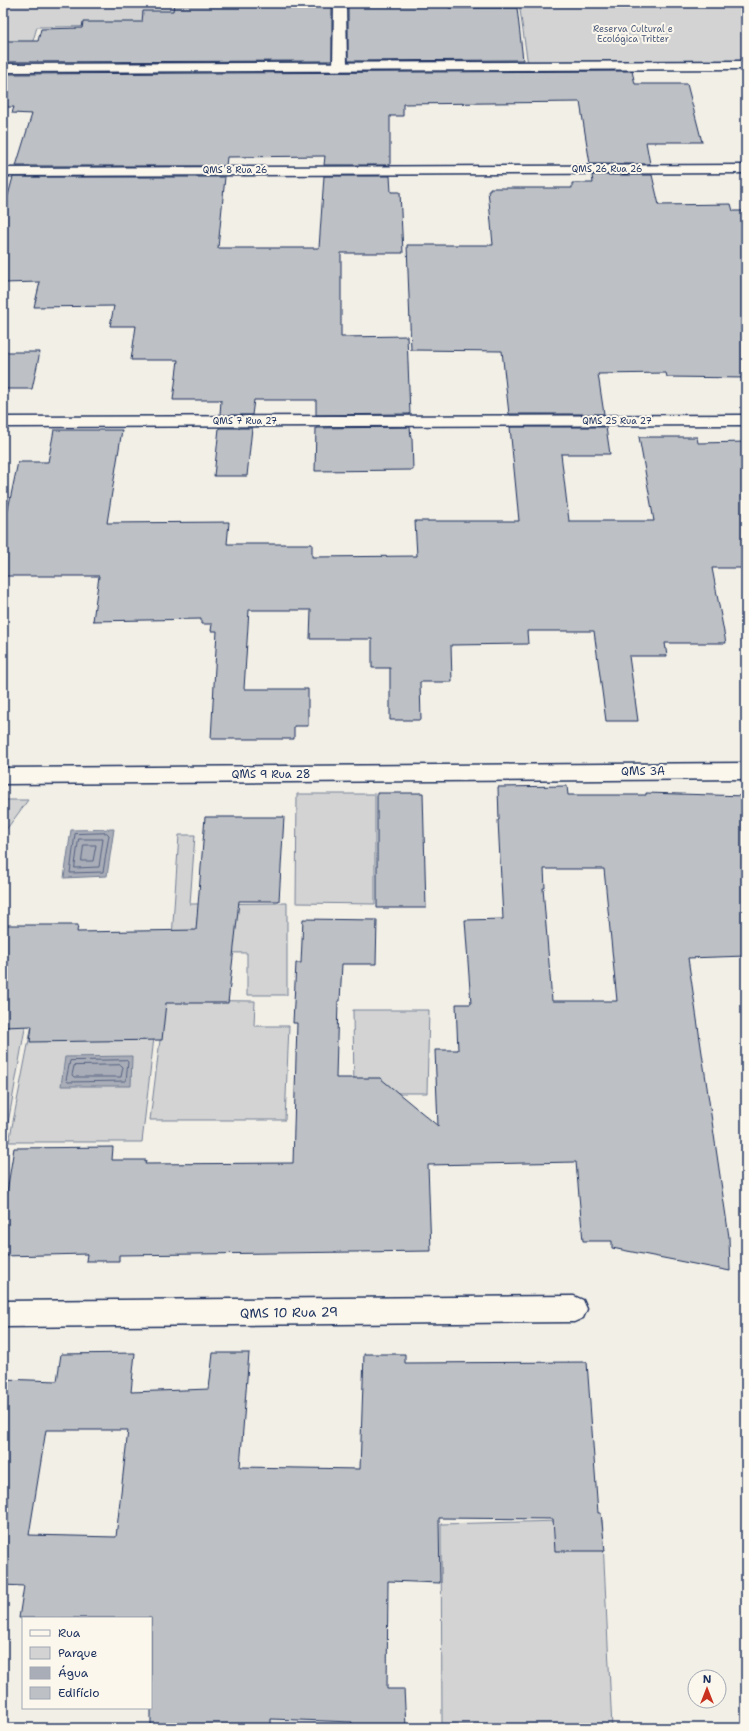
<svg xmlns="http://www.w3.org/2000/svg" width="749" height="1731" viewBox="0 0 749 1731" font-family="'Shantell Sans',sans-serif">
<rect width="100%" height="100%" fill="#f2efe6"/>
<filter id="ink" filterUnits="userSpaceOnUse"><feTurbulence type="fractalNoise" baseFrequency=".025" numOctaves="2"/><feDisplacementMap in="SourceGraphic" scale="8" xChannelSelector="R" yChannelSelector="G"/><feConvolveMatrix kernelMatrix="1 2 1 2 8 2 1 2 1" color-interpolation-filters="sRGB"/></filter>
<g filter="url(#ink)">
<g fill="#d2d3d2" stroke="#768198">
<path d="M3,3H263L261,46L269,64H227L229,36L167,26L37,27L32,44H3Z"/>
<path d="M519,3H746V64L528,65Z"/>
<path d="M297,794H375V904L296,903Z"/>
<path d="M3,800H28L3,834Z"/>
<path d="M179,835H195L190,904L287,903V995H247V953L171,952Z"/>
<path d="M165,1000L255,1001L254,1026H289L285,1120H150Z"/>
<path d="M158,1003L142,1142H9L36,1004Z"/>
<path d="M3,1006H29L3,1151Z"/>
<path d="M353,1010H429L427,1093H354Z"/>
<path d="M602,1520L612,1728L442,1724L441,1524Z"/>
</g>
<g fill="#a9adb7" stroke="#707b93">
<path d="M114,829L107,876L64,878L71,830Z"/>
<path d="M132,1056L131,1086H61L65,1057Z"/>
</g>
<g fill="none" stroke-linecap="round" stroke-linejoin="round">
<g stroke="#546182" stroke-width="1">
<path d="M107,833L109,835L103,872L70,873L75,834Z"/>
<path d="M79,839H103L99,867L75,868Z"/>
<path d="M84,845H96L93,861H82Z"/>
<path d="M126,1060L128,1062L126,1081L68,1082L66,1080L70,1061Z"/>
<path d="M121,1065L123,1067L121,1077H74L72,1075L74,1066Z"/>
</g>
</g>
<g fill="#bdc0c4" stroke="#1b2f5e" fill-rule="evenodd">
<path d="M281,3H332V61L3,62V41H38L41,29L82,28L83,22H142L143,11H173L174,4Z"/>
<path d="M348,3H448L449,8H517L523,60L348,61Z"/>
<path d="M632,71L635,84H687L702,142H646L650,164H590L580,102L403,104V116H390V165H324L325,156L227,157L226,166H16L32,114L12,113L14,107H3V74Z"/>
<path d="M592,175H652L659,205L731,204L733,211H746V378L667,377L666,373L598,374L604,414H509L502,351L411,350L407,245H493L488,190H490V188H572V183H593Z"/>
<path d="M324,176H390L391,192H400L403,253H341V337L407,336L410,414L316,415V400H254L252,415H220L221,400H173L178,360H131L136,326H110L114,306L34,307L40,282L3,283V214L13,177H225L218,248H319Z"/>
<path d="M3,352H40L32,389H3Z"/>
<path d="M410,427L411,438H412L413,470L315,471L316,428Z"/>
<path d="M510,427H606L610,454H561L569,521H654L639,437H697L698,443L746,442V568H712L726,643H665L667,656H629L638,721H606L594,631H527L528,644L451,645L452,682H420L421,720H390V668H372V639H310L311,610H249L244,689H308V726H294V739H211L217,631H211L212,624H201V619L93,621L99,576H3V533L18,462H48L54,430H122L107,523L229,522L227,544H312V557L417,556L415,521H519Z"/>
<path d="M219,428H252L247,476H214Z"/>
<path d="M567,786L568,795H646V793L746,796V956L688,958L729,1237L730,1271L612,1248V1241H583L576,1162L428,1165L431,1251L119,1255V1261H86L87,1254L3,1256V1217L14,1148L113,1147L112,1160H146L145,1164L293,1163L297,1023H293L296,963H301L303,919L377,920L376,964H342L340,1001H338L336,1078H380L438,1126L435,1050H458L456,1004H471L465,920L503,919L498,820H499L498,787ZM544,869H604L617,1001H552L543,888H545Z"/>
<path d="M377,793H423L426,908H377Z"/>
<path d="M205,817H284L279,901H239L228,1003H166L162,1040L30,1042L32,1026L3,1027V925H78L77,932L196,930Z"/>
<path d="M135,1353L131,1392L209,1389L213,1353H249L240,1467L360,1469L364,1354H405V1363L587,1362L598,1513H601L605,1551H555L553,1519L439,1518L440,1583L388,1581L387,1689H404L406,1726H351L352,1722L271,1719V1728H151V1618H19L24,1586L3,1585V1379L57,1381L61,1354ZM46,1430H128L116,1537L29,1535Z"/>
</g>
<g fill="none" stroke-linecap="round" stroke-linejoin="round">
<g stroke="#1b2f5e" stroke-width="3">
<g id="minor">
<path d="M334,3H346L347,67L345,70H335L333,67Z"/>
<path d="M746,165V173L3,176V168Z"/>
<path d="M746,415V425L3,427V417Z"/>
<path d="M746,763V779L3,784V768Z"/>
<path d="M574,1296L583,1300L587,1309L583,1318L574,1322L3,1327V1301Z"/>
</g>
</g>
<g stroke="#1b2f5e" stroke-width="3">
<path id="tertiary" d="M746,61V69L3,72V64Z"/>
</g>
<use href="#minor" fill="#fbf7ec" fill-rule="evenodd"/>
<use href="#tertiary" fill="#fbf7ec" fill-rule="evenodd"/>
</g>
</g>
<g text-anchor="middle" stroke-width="4" stroke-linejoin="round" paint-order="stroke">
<g font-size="9" fill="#49587b" stroke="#fbf7ec">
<text x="633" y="32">Reserva Cultural e<tspan x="633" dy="10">Ecológica Tritter</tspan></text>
</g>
<g font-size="9" fill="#1b2f5e" stroke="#fbf7ec">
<text x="607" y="172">QMS 26 Rua 26</text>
<text x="235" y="173">QMS 8 Rua 26</text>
<text x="245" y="424">QMS 7 Rua 27</text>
<text x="617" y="424">QMS 25 Rua 27</text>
</g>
<g font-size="11" fill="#1b2f5e" stroke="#fbf7ec">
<text x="643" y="775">QMS 3A</text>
<text x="271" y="778">QMS 9 Rua 28</text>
</g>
<g font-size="13" fill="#1b2f5e" stroke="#fbf7ec">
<text transform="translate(289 1312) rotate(-1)" y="5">QMS 10 Rua 29</text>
</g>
</g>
<rect width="749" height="1731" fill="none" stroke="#fbf7ec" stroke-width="16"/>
<rect x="8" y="8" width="733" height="1715" fill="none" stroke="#1b2f5e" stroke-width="1.5" filter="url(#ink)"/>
<rect x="22" y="1617" width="130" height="92" fill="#fbf7ec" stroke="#a1a7b3"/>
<rect x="30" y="1630" width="20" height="6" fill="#fbf7ec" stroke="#a1a7b3"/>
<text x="58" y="1637" font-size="12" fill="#1b2f5e">Rua</text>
<rect x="30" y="1647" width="20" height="12" fill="#d2d3d2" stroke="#a1a7b3"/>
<text x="58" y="1657" font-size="12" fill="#1b2f5e">Parque</text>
<rect x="30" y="1667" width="20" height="12" fill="#a9adb7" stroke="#a1a7b3"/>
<text x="58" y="1677" font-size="12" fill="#1b2f5e">Água</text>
<rect x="30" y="1687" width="20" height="12" fill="#bdc0c4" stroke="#a1a7b3"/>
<text x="58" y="1697" font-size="12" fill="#1b2f5e">Edifício</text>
<g transform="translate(707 1689)"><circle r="19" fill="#fbf7ec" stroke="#a1a7b3"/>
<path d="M0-3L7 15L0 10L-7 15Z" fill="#c8321e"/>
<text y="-6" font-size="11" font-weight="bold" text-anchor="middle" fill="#1b2f5e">N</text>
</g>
</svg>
